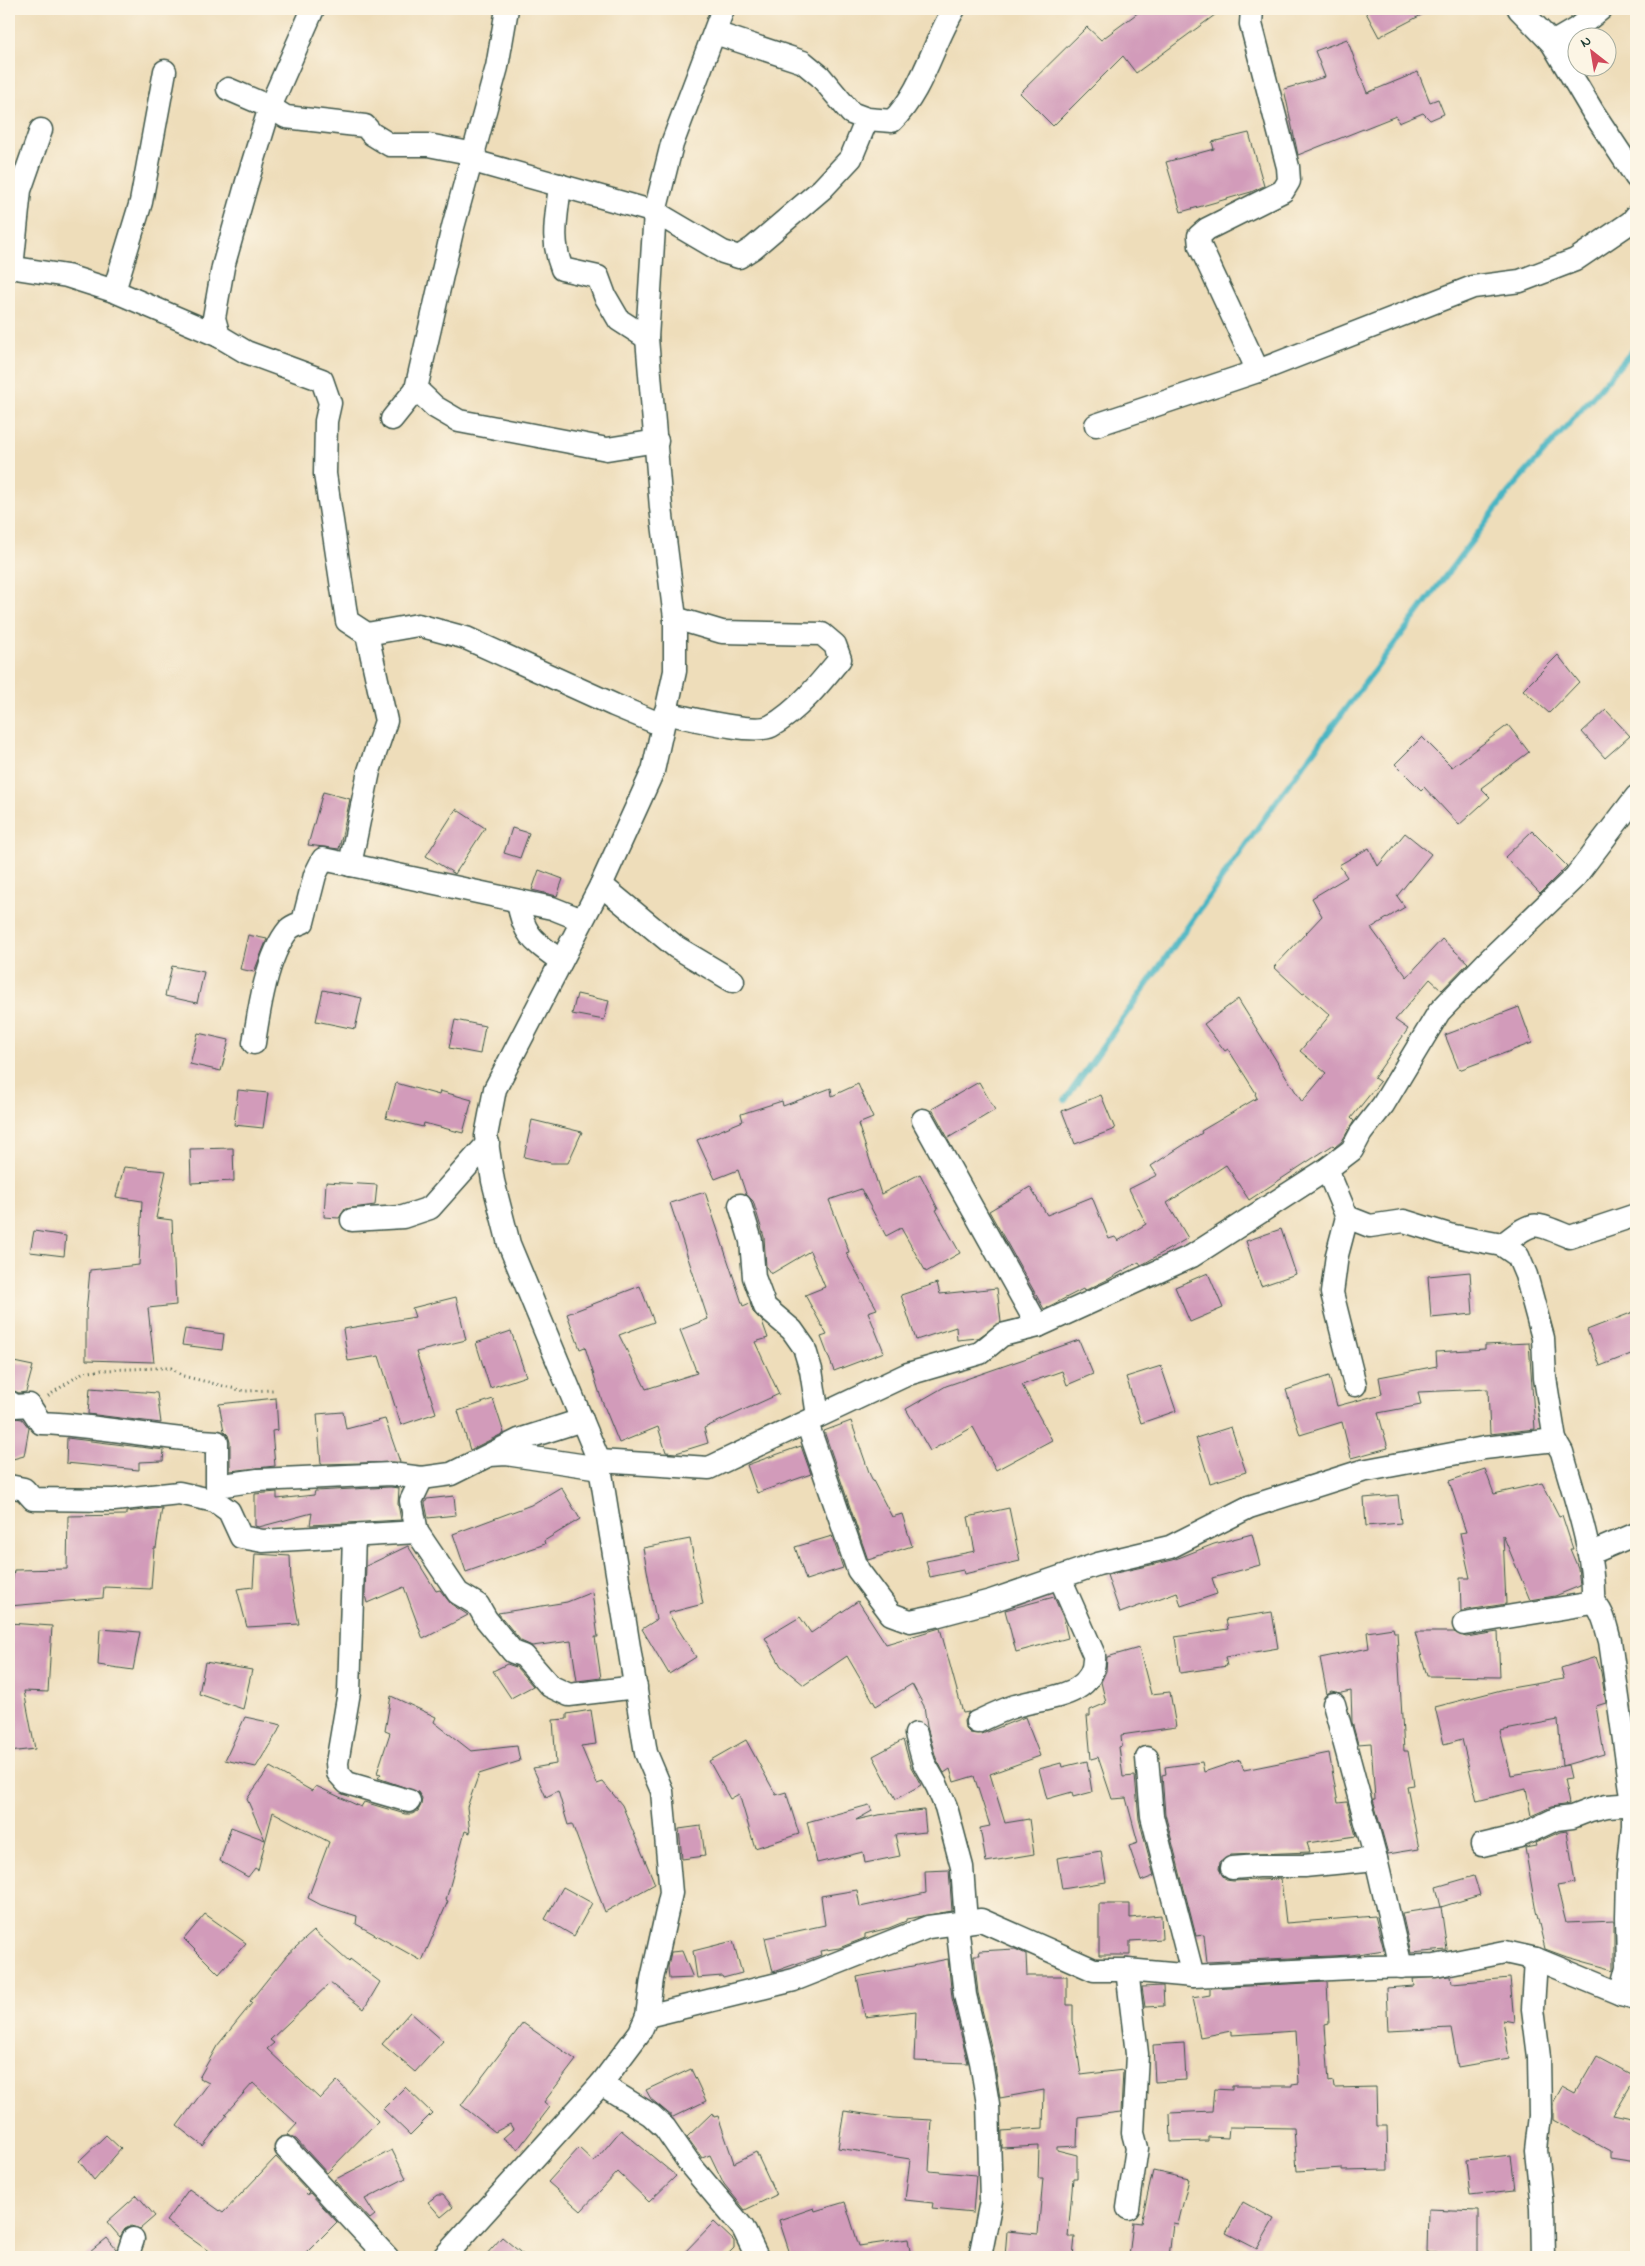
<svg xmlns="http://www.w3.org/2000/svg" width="1645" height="2266" viewBox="0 0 1645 2266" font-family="'Indie Flower',sans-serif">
<rect width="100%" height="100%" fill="#fcf5e5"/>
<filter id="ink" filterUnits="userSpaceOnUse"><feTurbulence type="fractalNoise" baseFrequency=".02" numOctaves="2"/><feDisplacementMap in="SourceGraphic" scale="10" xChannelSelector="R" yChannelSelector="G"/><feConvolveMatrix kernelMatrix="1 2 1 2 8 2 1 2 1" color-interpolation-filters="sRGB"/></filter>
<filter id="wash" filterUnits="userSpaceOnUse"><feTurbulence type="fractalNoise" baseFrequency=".0096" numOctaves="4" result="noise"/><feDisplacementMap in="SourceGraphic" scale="20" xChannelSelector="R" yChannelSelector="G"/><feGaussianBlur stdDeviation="1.12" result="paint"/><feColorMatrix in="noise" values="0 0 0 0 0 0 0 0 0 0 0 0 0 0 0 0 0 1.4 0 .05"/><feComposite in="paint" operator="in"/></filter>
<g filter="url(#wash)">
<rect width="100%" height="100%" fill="#eeddba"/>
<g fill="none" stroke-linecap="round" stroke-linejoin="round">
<path stroke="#48b5c3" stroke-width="6" d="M1065,1100L1283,792L1508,493L1636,347"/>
</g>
<g id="blocks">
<g fill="#d29bba" fill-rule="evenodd">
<path d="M1143,9H1223L1136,73L1123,56L1053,126L1020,93L1087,27L1101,40Z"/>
<path d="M1364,9H1433L1379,37Z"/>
<path d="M1347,39L1367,93L1418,72L1430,102L1438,99L1444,114L1430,120L1423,113L1399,123L1396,116L1298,155L1284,89L1325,77L1315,51Z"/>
<path d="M1249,133L1264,186L1251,192L1181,212L1166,162L1214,149L1212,142Z"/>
<path d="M1558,655L1579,682L1549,713L1523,690Z"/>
<path d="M1606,710L1630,736L1605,758L1582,732Z"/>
<path d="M1508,725L1529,752L1481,788L1490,797L1459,825L1424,787L1421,790L1395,764L1422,737L1452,767Z"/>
<path d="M323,792L350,799L339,849L308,845Z"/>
<path d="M456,809L485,828L455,874L426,856Z"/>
<path d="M512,828L529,833L520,858L504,853Z"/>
<path d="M1532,831L1567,866L1540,893L1505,857Z"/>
<path d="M1405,833L1431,854L1397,896L1405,907L1371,928L1407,977L1442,939L1468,963L1442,990L1430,979L1395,1020L1408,1029L1374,1078L1380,1082L1351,1118L1354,1121L1342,1141L1335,1147L1333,1145L1249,1200L1226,1165L1167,1203L1188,1238L1145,1263L1141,1265L1139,1262L1107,1280L1084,1291L1083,1289L1044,1309L989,1211L1030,1187L1047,1215L1092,1197L1109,1239L1115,1237L1118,1241L1146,1224L1129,1189L1157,1175L1151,1166L1202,1133L1201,1131L1257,1098L1255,1094L1256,1093L1228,1049L1225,1051L1204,1024L1238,999L1302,1102L1326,1073L1300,1051L1330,1015L1305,993L1303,994L1274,967L1322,916L1312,898L1347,877L1339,865L1369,848L1378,866Z"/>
<path d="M539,870L563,879L557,896L532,890Z"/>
<path d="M248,935L267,939L254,972L240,969Z"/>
<path d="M172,966L204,972L197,1003L165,996Z"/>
<path d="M323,990L362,998L355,1029L316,1021Z"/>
<path d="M577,994L609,1001L604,1020L572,1014Z"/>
<path d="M1519,1007L1532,1043L1459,1070L1445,1035Z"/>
<path d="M455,1020L485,1026L480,1054L449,1048Z"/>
<path d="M198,1033L229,1040L221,1071L190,1064Z"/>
<path d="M979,1082L995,1110L948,1138L932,1109Z"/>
<path d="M396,1083L439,1095L440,1091L472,1100L463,1133L424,1123L423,1127L386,1118Z"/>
<path d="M858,1084L873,1118L858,1124L881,1194L920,1174L938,1209L936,1210L960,1253L926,1272L901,1228L886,1236L861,1189L829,1200L849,1252L846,1253L877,1309L868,1312L884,1352L834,1371L821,1337L827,1335L805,1295L825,1287L810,1251L771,1274L766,1267L764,1237L753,1201L746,1194L738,1170L715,1179L697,1140L743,1121L741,1114L782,1101L783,1106L831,1088L832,1096Z"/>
<path d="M238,1090L268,1093L263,1128L234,1125Z"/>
<path d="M1101,1095L1115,1129L1075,1144L1062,1111Z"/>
<path d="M532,1120L582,1132L568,1163H551L524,1157Z"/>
<path d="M233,1148L234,1181L191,1183L190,1149Z"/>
<path d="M124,1167L166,1171L156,1218L172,1220L176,1305L148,1308L154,1362L86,1360V1313L90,1270L139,1265L142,1201L116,1197Z"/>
<path d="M326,1182L377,1185L375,1205L345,1209L339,1218L324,1217Z"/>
<path d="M705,1192L743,1306L750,1303L753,1312L762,1321L768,1338L755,1342L779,1394L704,1428L708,1443L676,1453L666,1452L658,1427L619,1443L602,1401L585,1347L580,1349L567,1314L640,1286L654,1322L619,1335L646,1389L697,1373L680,1330L708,1319L670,1203Z"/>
<path d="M1281,1229L1296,1274L1261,1286L1246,1241Z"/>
<path d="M34,1231L66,1236L64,1256L30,1252Z"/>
<path d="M1470,1272L1473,1314L1431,1318L1428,1276Z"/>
<path d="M1208,1273L1223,1308L1190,1322L1175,1287Z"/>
<path d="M937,1283L940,1294L997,1288L1001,1322L978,1338L957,1340L956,1327L916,1340L901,1295Z"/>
<path d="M456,1297L466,1340L416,1352L436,1413L401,1425L379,1356L348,1361L343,1329L415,1317L412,1308Z"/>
<path d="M1636,1311V1352L1600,1366L1587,1330Z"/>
<path d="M185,1329L224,1334L222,1350L182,1345Z"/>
<path d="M511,1331L526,1376L490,1388L476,1343Z"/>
<path d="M1079,1340L1093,1374L1067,1385L1062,1371L1022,1385L1052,1440L996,1470L973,1427L930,1451L906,1409L946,1386Z"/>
<path d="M1529,1343L1535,1429L1490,1434L1488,1389L1418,1392L1421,1405L1378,1413L1388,1448L1351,1458L1342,1422L1300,1435L1286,1390L1329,1376L1337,1406L1382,1394L1379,1377L1437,1366L1436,1352L1485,1349V1345Z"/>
<path d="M9,1361L33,1366L26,1392L19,1393L9,1389Z"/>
<path d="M1161,1366L1176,1411L1141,1423L1126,1377Z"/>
<path d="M90,1388L157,1393L161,1423L88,1414Z"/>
<path d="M276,1398L278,1430L272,1431L275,1466L230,1471V1442L228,1435L224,1431L219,1404Z"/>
<path d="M493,1399L504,1433L470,1450L458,1411Z"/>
<path d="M343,1412L346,1429L385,1419L400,1462L321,1464L317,1414Z"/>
<path d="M9,1417L22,1419L29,1428L24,1456L9,1460Z"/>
<path d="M851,1421L870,1475L892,1517L902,1514L912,1546L868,1560L824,1431Z"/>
<path d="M1231,1427L1246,1472L1210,1483L1196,1438Z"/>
<path d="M67,1438L164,1450L163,1461L139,1462V1470L66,1463Z"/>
<path d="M801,1446L811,1474L757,1493L747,1465Z"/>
<path d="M1485,1469L1494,1494L1542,1483L1559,1516L1562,1515L1573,1549H1570L1578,1568L1580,1586L1555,1596L1530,1600L1503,1535L1506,1604L1461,1611L1460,1578H1470L1460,1533L1466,1532L1449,1481Z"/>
<path d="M390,1487L399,1488L398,1504L401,1520L310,1525L312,1513L259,1527L255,1526V1494L277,1492V1499L314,1495L315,1491Z"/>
<path d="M561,1487L580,1519L544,1541L545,1544L466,1572L453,1534L531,1505Z"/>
<path d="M1398,1495L1401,1523L1366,1526L1364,1498Z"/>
<path d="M454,1496L456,1515L428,1518L425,1503L427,1499Z"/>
<path d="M162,1508L156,1548H154L151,1589L104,1587L103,1598L9,1606L14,1570L67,1569L68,1516L126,1515V1512Z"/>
<path d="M1009,1508L1020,1561L964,1574L963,1570L930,1577L926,1561L975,1551L968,1517Z"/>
<path d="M1252,1534L1260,1565L1212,1578L1217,1594L1181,1606L1177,1592L1120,1613L1107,1575L1173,1560L1214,1544Z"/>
<path d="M832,1536L843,1568L806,1580L795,1547Z"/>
<path d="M690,1539L703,1604L668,1613L696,1657L669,1674L642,1629L656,1620L643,1548Z"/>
<path d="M408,1546L436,1591L440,1590L451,1604L468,1615L423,1639L404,1587L367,1603L365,1595L366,1566Z"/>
<path d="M255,1554L290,1556L291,1582L299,1624L247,1627L237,1589L253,1587Z"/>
<path d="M592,1592L598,1637H595L601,1678L577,1681L571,1641L532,1646L521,1641L498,1613L567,1602Z"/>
<path d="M1054,1597L1063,1617L1068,1638L1016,1652L1005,1610Z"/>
<path d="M858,1601L886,1644L940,1628L963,1713L969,1712L964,1721L965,1728L970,1733L982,1734L1025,1717L1040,1756L990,1774L1005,1823L1029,1819L1034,1854L986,1862L980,1828L990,1826L974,1776L954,1782L950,1769L944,1773L936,1758L927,1727L924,1706L912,1684L876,1706L847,1656L804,1685L781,1666L765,1638L800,1617L811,1633Z"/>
<path d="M1272,1612L1278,1648L1225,1657L1227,1666L1180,1673L1175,1637L1228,1629L1226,1619Z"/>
<path d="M9,1623L52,1626L48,1692L24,1691L35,1749L9,1752Z"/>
<path d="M1393,1628L1394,1632H1397L1404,1751H1408L1414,1785L1407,1786L1419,1849L1388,1854L1373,1799H1375L1371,1743L1358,1744L1352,1722L1351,1691L1341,1693L1331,1691L1327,1694L1320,1658L1369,1648L1367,1632Z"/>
<path d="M100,1629L140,1632L133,1670L98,1665Z"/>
<path d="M1415,1632H1454L1466,1637L1498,1632L1500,1677L1427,1676Z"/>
<path d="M1139,1648L1151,1694L1170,1692L1176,1727L1121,1735L1122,1746L1119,1747L1123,1777L1135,1776L1139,1819L1154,1876L1141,1881L1129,1846L1138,1843L1126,1798L1112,1799L1098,1757L1091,1759L1087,1716H1090V1710L1106,1703L1101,1682L1106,1671L1107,1657Z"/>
<path d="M1596,1657L1601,1672L1606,1703L1596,1706L1604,1754L1562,1766L1568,1765L1571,1778L1564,1779L1569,1804L1551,1807L1531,1816L1526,1789L1477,1801L1462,1739L1444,1744L1435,1707L1505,1689L1564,1679L1561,1668ZM1558,1720L1562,1766L1511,1775L1500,1731Z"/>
<path d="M205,1662L252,1670L243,1709L199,1694Z"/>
<path d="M507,1664L516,1667L533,1686L511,1698L493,1671Z"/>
<path d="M391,1696L436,1717L434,1722L471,1751L517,1746L520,1761L479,1774L467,1807L470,1833L465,1831L446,1900L448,1901L422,1961L356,1924L357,1916L321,1905L308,1898L329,1842L273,1812L258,1870L255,1868L248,1877L220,1861L231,1827L265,1840L247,1799L270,1767L312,1791L316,1786L361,1807L364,1802L405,1814H412L418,1811L421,1805L422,1798L418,1792L378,1778L381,1774L377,1773L390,1733L385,1731Z"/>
<path d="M591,1710L596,1744L581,1746L597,1784L603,1782L622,1805L655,1884L605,1912L572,1824L568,1825L558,1791L546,1797L533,1768L556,1764L553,1720L567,1719V1714Z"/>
<path d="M245,1717L282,1725L256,1767L225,1760Z"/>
<path d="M746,1740L776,1795L786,1792L799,1834L755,1848L739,1794L730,1799L709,1761Z"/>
<path d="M903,1740L911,1767L921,1785L896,1799L873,1756Z"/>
<path d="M1329,1753L1338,1803L1347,1802L1356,1836L1307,1843L1310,1852L1231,1855L1220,1862L1219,1869L1226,1880L1233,1881L1281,1879L1286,1923L1375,1916L1384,1950L1351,1955L1207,1962L1204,1935L1196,1936L1165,1814L1162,1775L1166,1774L1165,1767L1202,1762L1204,1772L1240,1760L1244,1770Z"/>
<path d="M1087,1761L1092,1792L1073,1797L1072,1792L1047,1799L1039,1769L1061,1763L1062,1767Z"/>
<path d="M869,1805L872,1811L856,1820L878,1815L924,1810L926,1832L895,1835L900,1856L865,1863L863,1852L817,1863L807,1822Z"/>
<path d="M701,1826L705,1856L682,1859L679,1829Z"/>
<path d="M1567,1831L1575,1883L1557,1886L1566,1923L1614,1921V1970L1564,1956L1545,1949L1536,1911L1525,1848L1536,1846L1535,1843L1560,1832Z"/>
<path d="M1101,1851L1106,1882L1062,1889L1057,1858Z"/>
<path d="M949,1870L952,1911L906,1919V1921L889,1928L865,1934V1938L839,1948L820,1951L821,1955L773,1972L765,1938L825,1925L821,1896L857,1890L860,1907L926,1893L925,1871Z"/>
<path d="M1474,1876L1480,1895L1441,1907L1436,1887Z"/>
<path d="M563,1887L592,1903L574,1936L545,1919Z"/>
<path d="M1099,1904H1130V1918L1161,1915L1162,1939L1130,1941V1955H1099Z"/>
<path d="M1441,1907L1447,1950L1411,1953L1402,1913Z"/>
<path d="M205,1914L246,1943L219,1974L184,1939Z"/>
<path d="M314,1931L349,1962L350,1959L380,1982L364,2009L330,1983L270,2040L274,2043L267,2049L320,2099L337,2081L378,2121L327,2173L296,2139L287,2135L297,2124L253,2083L225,2114L227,2115L203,2146L177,2126L209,2083L199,2078L217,2046L252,2003L250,2001L287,1955Z"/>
<path d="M733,1941L742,1973L723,1978L722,1976L697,1978L693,1951Z"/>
<path d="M1015,1949L1026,1954L1027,1976H1067V2005H1073V2021L1081,2075L1123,2070L1121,2112L1078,2117L1077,2146L1057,2147V2150L1077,2155V2178H1073L1068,2237H1075L1073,2257H1005L1007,2231L1038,2234L1043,2178H1038L1039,2146L1002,2148V2131L1043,2128L1044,2090L1000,2098L994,2059L978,1993L974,1955H980L979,1951Z"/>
<path d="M682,1951L693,1978L669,1979L668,1967L671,1952Z"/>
<path d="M948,1959L952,1998L968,2063L914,2061L916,2011L865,2017L857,1977Z"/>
<path d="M1451,1976L1452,1983L1510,1978L1514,2022L1503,2020L1509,2058L1458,2067L1451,2028L1388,2031L1386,1988L1414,1986L1413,1979Z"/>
<path d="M1327,1982L1329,2024L1325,2025L1329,2082L1333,2081L1334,2088L1376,2087L1377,2126H1387L1388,2170L1342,2171V2168L1297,2171L1294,2128L1229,2127L1228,2138L1208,2137V2141L1171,2142L1170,2113L1212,2111L1214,2089L1232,2090V2086H1292V2084L1299,2083L1296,2031L1232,2035V2031L1200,2037L1192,1998L1210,1995V1988Z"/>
<path d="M1163,1986L1164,2006L1145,2007L1142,1987Z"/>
<path d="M410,2012L443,2041L415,2072L382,2044Z"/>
<path d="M523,2023L576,2060L544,2102L550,2107L518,2149L503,2138L513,2129L510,2124L495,2132L461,2105Z"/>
<path d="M1184,2043L1186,2080L1155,2082L1153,2045Z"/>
<path d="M1597,2056L1636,2077L1613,2115L1636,2120V2162L1610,2158V2151L1553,2120V2103L1562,2087L1575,2094Z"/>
<path d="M691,2069L706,2101L673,2117L651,2099L646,2090Z"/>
<path d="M405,2087L432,2113L410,2135L383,2109Z"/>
<path d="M844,2111L893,2118L932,2120L929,2171L976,2175L973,2213L932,2209L933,2203L905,2200L910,2159L838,2148Z"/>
<path d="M712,2113L714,2117L718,2116L734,2163L756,2152L776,2195L745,2210L724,2184L710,2155L702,2158L687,2137Z"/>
<path d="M621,2130L676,2176L649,2202L618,2172L581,2211L548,2182L579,2148L594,2162Z"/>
<path d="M106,2135L121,2149L94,2180L79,2161Z"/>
<path d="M392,2150L406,2178L365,2199L375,2215L370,2219L334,2180Z"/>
<path d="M1511,2155L1515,2190L1470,2195L1466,2160Z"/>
<path d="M276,2157L309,2192L306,2195L310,2193L337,2222L302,2257H217L166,2221L189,2189L223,2213Z"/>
<path d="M1153,2171L1189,2179L1178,2224L1173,2223L1169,2257H1129L1133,2222L1141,2223Z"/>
<path d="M137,2195L155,2216L140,2229L131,2226L125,2229L120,2237L107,2222Z"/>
<path d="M437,2195H443L453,2207L441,2217L428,2202Z"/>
<path d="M845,2202L859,2246L908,2239L911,2257H791L779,2220L814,2208L815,2211Z"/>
<path d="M1243,2202L1274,2219L1257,2249L1226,2233Z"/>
<path d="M1428,2209L1478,2211V2254L1427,2253Z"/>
<path d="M714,2222L734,2241V2248L725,2257H680Z"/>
<path d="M502,2237L526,2257H484Z"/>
<path d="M107,2238L116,2249L114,2257H84Z"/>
</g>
</g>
</g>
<g filter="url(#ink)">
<use href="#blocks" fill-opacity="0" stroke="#3e5548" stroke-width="1"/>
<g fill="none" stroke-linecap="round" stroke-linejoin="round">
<g stroke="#3e5548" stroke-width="25">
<g id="minor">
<path d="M313,9L270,107L247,182L223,267L214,318L219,336L246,352L322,380L330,403L326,421L325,474L347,621L367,634L418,625L466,638L614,705L662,725"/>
<path d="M1519,9L1552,43L1593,112L1636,177"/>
<path d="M715,33L803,62L820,76L851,113L867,119L892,121C923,91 932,45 954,9"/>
<path d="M1552,43L1576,29L1601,9"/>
<path d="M228,89L270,107L286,117L365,126L372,134L390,145H428L475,154"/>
<path d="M473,161L655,212L723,252L739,257L753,248L822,189L851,158L867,119"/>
<path d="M560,185C557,216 550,239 562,269L598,277L605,296L619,320L647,338"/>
<path d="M9,267L67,276L114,291L219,336"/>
<path d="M12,268L20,190L41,130"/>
<path d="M114,291L141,202L165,71"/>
<path d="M1258,371L1473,287L1520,281L1575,260L1631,222L1636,216"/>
<path d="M416,389L435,407L459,421L607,449L657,441"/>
<path d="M392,419L416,389L453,227L497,67L507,9"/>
<path d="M1096,425L1258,371L1200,246L1199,236L1207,229L1283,191L1289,181L1288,167L1251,24L1252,9"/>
<path d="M665,713C686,717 754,735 771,726C797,712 822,681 840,659L835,645L822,634L722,632L675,618"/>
<path d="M350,865L369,771L386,721L367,634"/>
<path d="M601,885L676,947L733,981"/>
<path d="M518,901C523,936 535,942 561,961"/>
<path d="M254,1043C259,1009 267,955 289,929C293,925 299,924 303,922L315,875L323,859L552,908L582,920"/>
<path d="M923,1120L1038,1326"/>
<path d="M1327,1169L1347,1217L1337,1255L1332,1293L1355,1385"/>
<path d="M740,1205L751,1241L754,1277L765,1307L792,1330L804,1347L811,1370L818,1416"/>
<path d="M1347,1217L1370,1226L1404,1221L1449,1235L1502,1245L1518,1256L1526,1275L1543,1338L1545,1378L1555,1440"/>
<path d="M352,1220L403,1217L430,1208L488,1143"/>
<path d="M1502,1245C1535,1219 1532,1222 1570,1237L1636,1215"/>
<path d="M9,1402L15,1406L29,1405L41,1423C100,1425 158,1439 217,1442V1486L258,1480L391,1474L422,1478L451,1474L519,1440L582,1420"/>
<path d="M807,1423L858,1570L891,1614L910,1621L935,1616L991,1601L1098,1564L1170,1547L1249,1507L1362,1471L1484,1448L1555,1440L1562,1452C1575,1500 1595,1552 1593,1603"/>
<path d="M490,1455L506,1454L600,1468"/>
<path d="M599,1461L709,1468L908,1374L980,1353L1002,1335L1038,1326L1192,1256L1327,1169L1352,1150L1361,1133L1383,1105L1439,1012L1490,959L1575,877L1636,797"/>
<path d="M422,1478L411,1501L417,1532L458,1593L478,1605L486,1619L513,1652L524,1656L550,1686L569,1695L636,1687"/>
<path d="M9,1486L24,1489L33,1499L114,1500L179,1493L215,1501L229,1511L241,1537L263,1541L417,1532"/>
<path d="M354,1536L349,1692L337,1763L338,1773L347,1783L409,1801"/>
<path d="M1589,1554L1636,1534"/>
<path d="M1464,1624L1593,1603C1604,1610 1606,1629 1610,1641L1633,1804V1826L1628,1875L1627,1918L1628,1967L1621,1994"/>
<path d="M1334,1704L1376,1859L1401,1967"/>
<path d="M977,1722C988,1717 1000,1711 1012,1707C1042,1697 1097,1699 1094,1655L1060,1578"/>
<path d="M916,1734L924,1763L937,1786L946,1807L962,1867L966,1922"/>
<path d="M1147,1758L1152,1816L1193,1976"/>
<path d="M1482,1845L1520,1836L1556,1819L1572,1817L1590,1810L1607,1806L1636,1804"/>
<path d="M1232,1868L1258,1866H1304L1376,1859"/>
<path d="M957,1924L965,1995L981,2062L988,2104L991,2201L980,2257"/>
<path d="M1536,1959L1533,2009L1539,2057L1540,2116L1536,2150L1542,2207L1543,2257"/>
<path d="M1127,1970L1137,2054L1133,2133L1137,2148L1128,2208"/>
<path d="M647,2016L794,1980L928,1927L981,1920L1094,1970H1127L1193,1976L1370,1967L1435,1966L1505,1952L1536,1959L1621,1994L1636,1998"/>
<path d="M601,2084L651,2115L665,2128L692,2167L743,2228L757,2257"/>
<path d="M286,2148L387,2257"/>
<path d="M127,2257L133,2239"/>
<path d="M444,2257L601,2084L640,2032L647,2016L652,1979L671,1893L662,1791L646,1753L599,1461L509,1244L493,1181L486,1136L495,1089L601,885L653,771L675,671V618L661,508L647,338L655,212L672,144L723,9"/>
</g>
</g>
<path stroke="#3e5548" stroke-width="3" stroke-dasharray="1 4" stroke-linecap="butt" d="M48,1396L82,1373L102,1370L157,1368H171L183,1376L244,1391L273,1390"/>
<use href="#minor" stroke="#fff" stroke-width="22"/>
</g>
</g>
<rect width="1645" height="2266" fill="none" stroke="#fcf5e5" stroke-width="30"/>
<g transform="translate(1592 52) rotate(329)"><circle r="24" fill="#fcf5e5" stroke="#a4ab9e"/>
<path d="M0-4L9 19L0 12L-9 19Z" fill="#d1495b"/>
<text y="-8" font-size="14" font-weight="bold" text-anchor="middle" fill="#1f3d34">N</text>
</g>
</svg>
